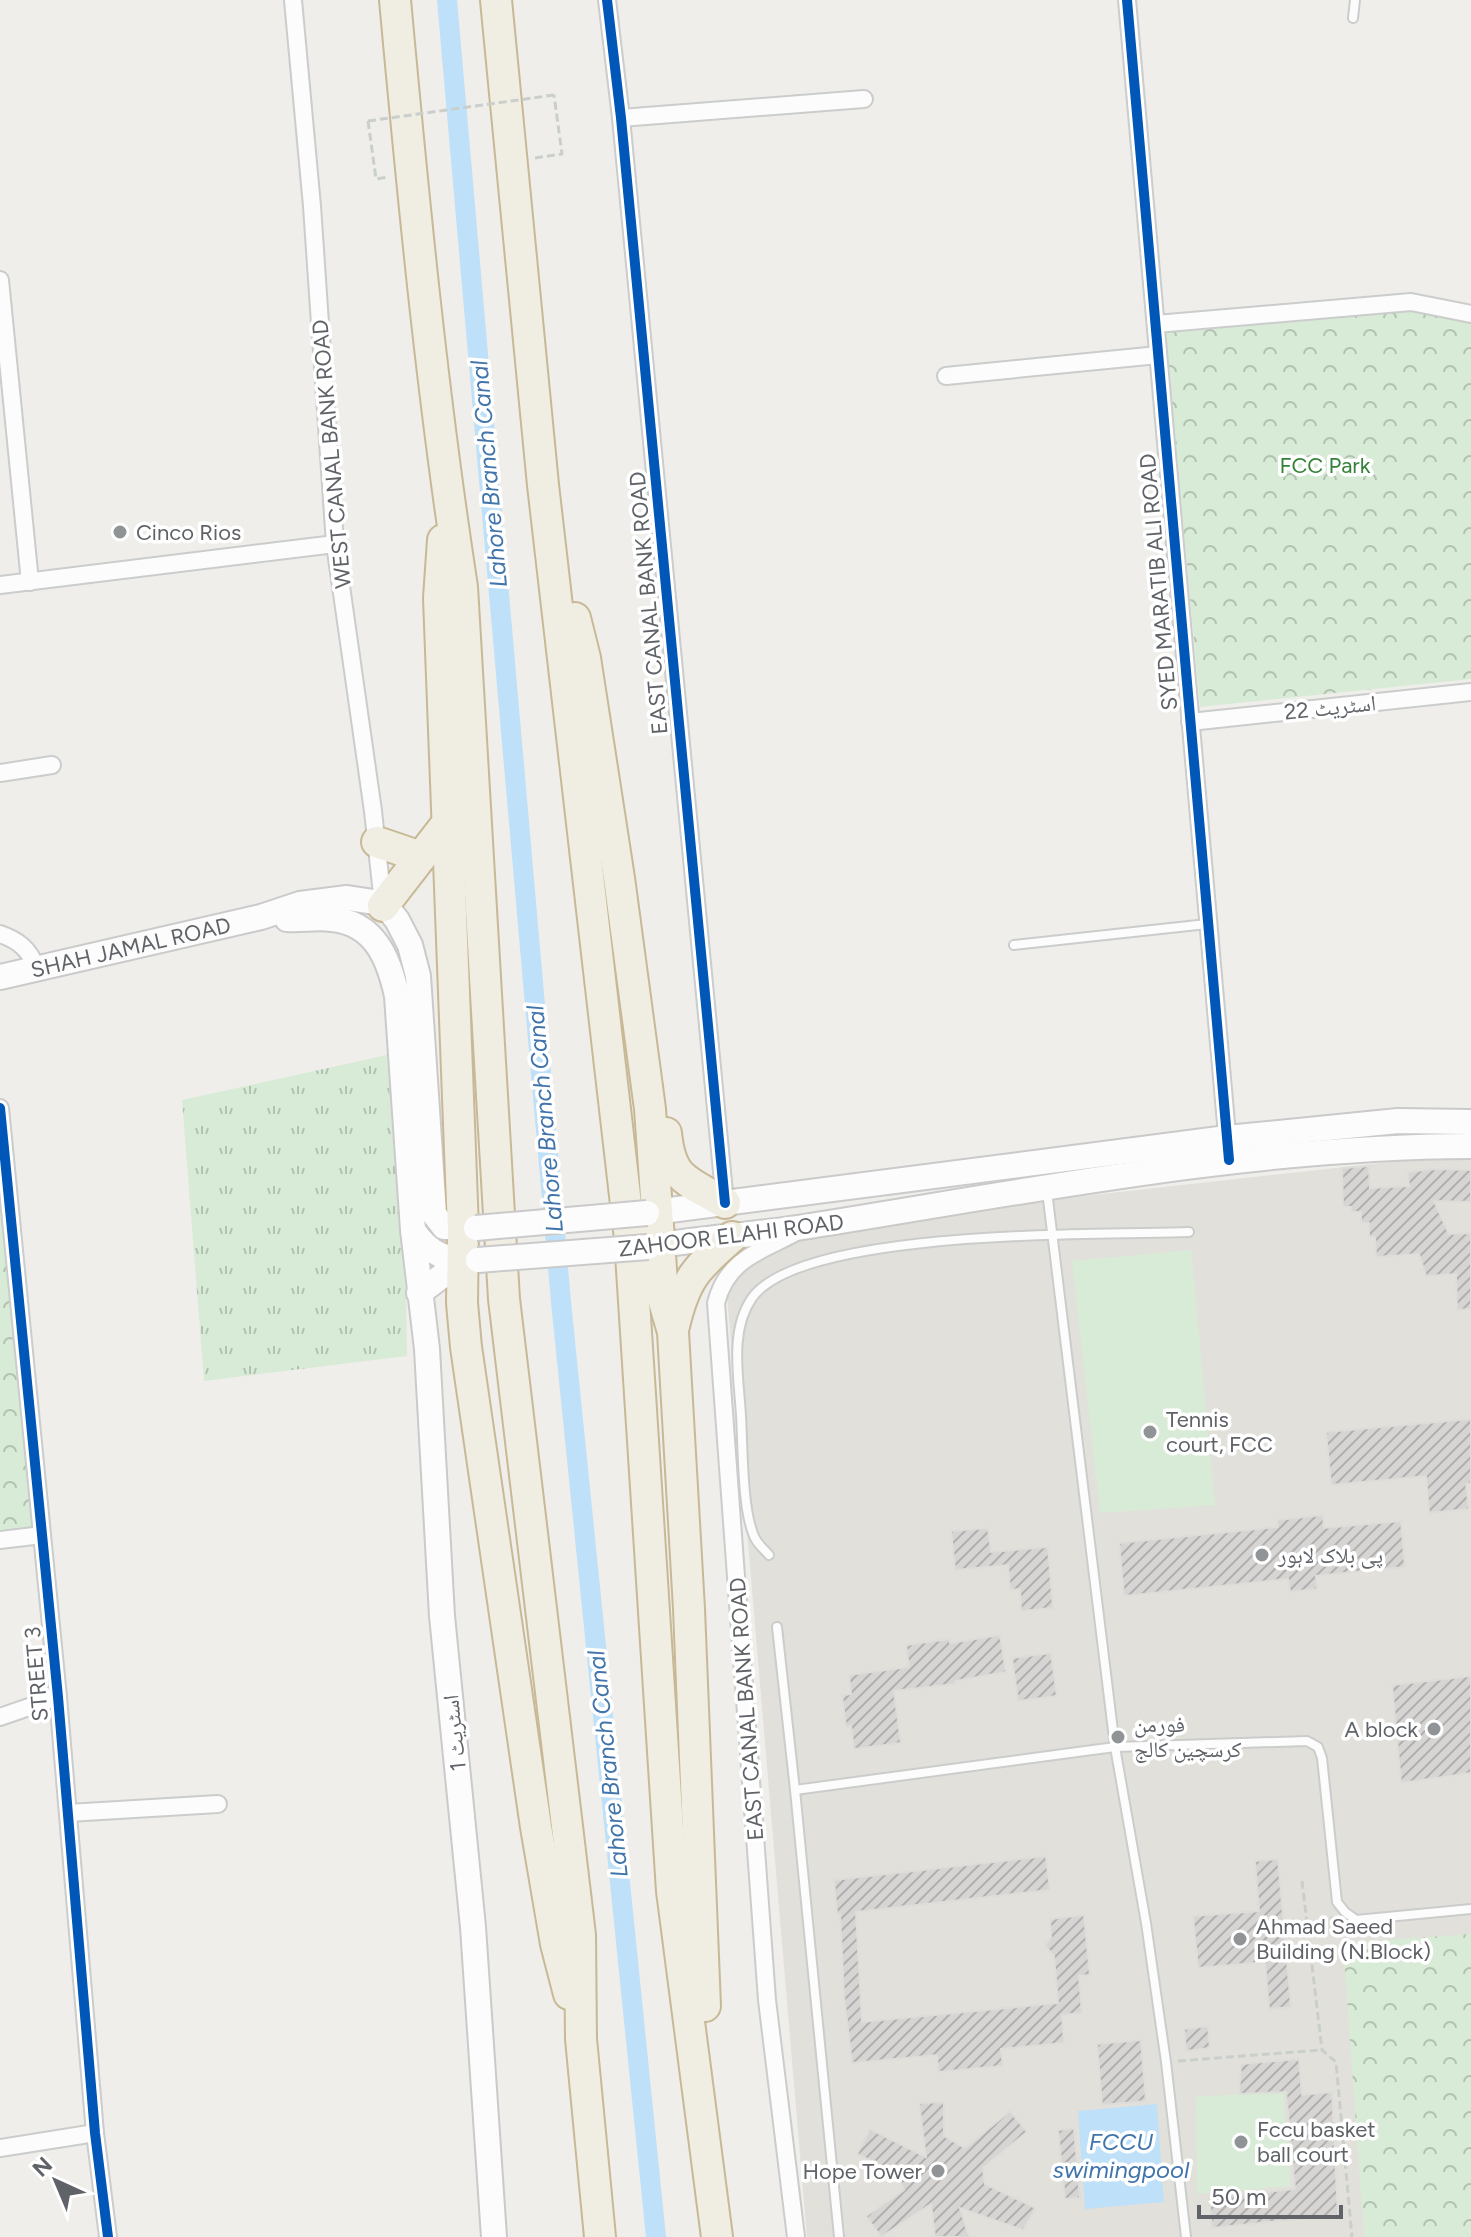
<svg xmlns="http://www.w3.org/2000/svg" width="1471" height="2237" viewBox="0 0 1471 2237" font-family="Figtree,'Noto Naskh Arabic',sans-serif">
<defs>
<pattern id="grass-tufts" width="24" height="20" patternUnits="userSpaceOnUse" patternTransform="scale(2)"><rect width="24" height="20" fill="#d8ebd6"/><path d="M3 7l-1-3M5 7V3M7 7l1-3M15 17l-1-3M17 17v-4M19 17l1-3" fill="none" stroke="#b2c2b1"/></pattern>
<pattern id="park-crowns" width="20" height="18" patternUnits="userSpaceOnUse" patternTransform="scale(2)"><rect width="20" height="18" fill="#d8ebd6"/><path d="M2 6a3 3 0 1 1 6 0M12 15a3 3 0 1 1 6 0" fill="none" stroke="#b2c2b1"/></pattern>
<pattern id="building-hatch" width="6" height="6" patternUnits="userSpaceOnUse" patternTransform="scale(2)"><rect width="6" height="6" fill="#d6d5d3"/><path d="M-1 1l2-2M0 6l6-6M5 7l2-2" fill="none" stroke="#b1b0af"/></pattern>
</defs>
<rect width="100%" height="100%" fill="#efeeea"/>
<path fill="#e2e0da" d="M1471,1153V2237H807L722,1236Z"/>
<path fill="url(#grass-tufts)" d="M387,1055L399,1226L406,1292L407,1356L204,1381L182,1100Z"/>
<g fill="url(#park-crowns)">
<path d="M1367,310H1425L1471,321V679L1200,707L1166,333Z"/>
<path d="M0,1205H10L42,1535L0,1540Z"/>
<path d="M1471,1934V2237H1364L1343,1943Z"/>
</g>
<g fill="#d8ebd6">
<path d="M1191,1250L1215,1505L1100,1513L1072,1261Z"/>
<path d="M1283,2091L1290,2186L1197,2194L1196,2097Z"/>
</g>
<path fill="#bfe0f9" d="M1157,2104L1164,2202L1085,2209L1078,2111Z"/>
<g fill="none" stroke-linecap="round" stroke-linejoin="round">
<path stroke="#bfe0f9" stroke-width="20" d="M447,0L561,1302L656,2237"/>
</g>
<g fill="url(#building-hatch)" stroke="#deddd9" stroke-width="2">
<path d="M1369,1166L1370,1188L1409,1186L1408,1172L1432,1169L1471,1170V1202L1434,1201L1449,1234L1471,1233V1309L1457,1310L1456,1274L1426,1276L1419,1254L1376,1257L1375,1237H1369V1223H1361V1212H1351V1207H1343L1342,1168Z"/>
<path d="M1471,1419V1483L1466,1484L1469,1509L1429,1513L1426,1476L1331,1485L1326,1432Z"/>
<path d="M1323,1515L1324,1528L1401,1521L1405,1567L1316,1576L1317,1589L1290,1592L1288,1579L1124,1596L1119,1543L1278,1527L1277,1520Z"/>
<path d="M988,1528L991,1552L1048,1547L1053,1608L1021,1611L1020,1589L1010,1590L1008,1565L955,1570L951,1531Z"/>
<path d="M1000,1635L1006,1672L955,1681V1684L894,1691L901,1743L854,1749L851,1726L846,1727L842,1695L851,1694L849,1675L909,1667L906,1645L950,1639V1643Z"/>
<path d="M1051,1653L1057,1696L1018,1701L1012,1658Z"/>
<path d="M1471,1676V1773L1401,1783L1392,1685Z"/>
<path d="M1046,1856L1050,1890L856,1912L862,2022L1058,2003L1054,1956L1045,1946L1051,1937L1050,1919L1084,1915L1090,1975L1079,1976L1082,2013L1062,2015L1064,2043L1001,2049L1003,2066L938,2072L937,2055L852,2063L844,1996L840,1914H837L834,1880Z"/>
<path d="M1278,1859L1291,2007L1269,2009L1265,1962L1198,1968L1193,1916L1259,1911L1255,1861Z"/>
<path d="M1208,2026L1210,2048L1186,2051L1184,2029Z"/>
<path d="M1141,2040L1146,2101L1102,2105L1097,2044Z"/>
<path d="M1299,2059L1302,2095L1332,2092L1338,2215L1212,2228L1209,2198L1295,2189L1286,2092L1239,2094L1241,2064Z"/>
<path d="M944,2102V2136L965,2148L1010,2111L1027,2132L983,2168L985,2184L1036,2208L1023,2230L960,2208L969,2237H935L931,2204L881,2237L866,2216L904,2190L898,2174L857,2154L870,2129L926,2157L919,2103Z"/>
<path d="M1074,2128L1080,2198L1065,2199L1058,2130Z"/>
</g>
<g fill="none" stroke-linecap="round" stroke-linejoin="round">
<g stroke="#cbcccc" stroke-width="12">
<g id="lane">
<path d="M1353,18L1355,0"/>
<path d="M1014,945L1207,924"/>
<path d="M1047,1191L1115,1747L1146,1923L1166,2062L1186,2237"/>
<path d="M769,1555C764,1549 757,1544 754,1536C742,1509 743,1447 741,1416C739,1378 729,1331 752,1298C802,1228 1102,1235 1189,1232"/>
<path d="M777,1627L795,1790"/>
<path d="M839,2237L795,1790L1115,1747L1307,1741L1318,1747L1322,1758L1337,1902L1345,1912L1356,1920L1471,1909"/>
</g>
</g>
<g stroke="#cbcccc" stroke-width="20">
<g id="street">
<path d="M293,0L312,206L335,544L373,811L383,904"/>
<path d="M607,0L621,118L725,1203"/>
<path d="M1127,0L1228,1146"/>
<path d="M621,118L864,99"/>
<path d="M0,280L30,582"/>
<path d="M1156,324L1411,302L1471,314"/>
<path d="M946,376L1158,355"/>
<path d="M0,585L335,544"/>
<path d="M1190,722L1471,692"/>
<path d="M0,773L52,765"/>
<path d="M0,934C18,940 29,949 36,967"/>
<path d="M0,1108L58,1697L95,2133L108,2237"/>
<path d="M793,1234C758,1252 727,1260 716,1303L767,2000L796,2237"/>
<path d="M0,1540L42,1535"/>
<path d="M0,1717L58,1697"/>
<path d="M68,1813L218,1804"/>
<path d="M0,2148L95,2133"/>
</g>
</g>
<g stroke="#cacacb" stroke-width="28">
<g id="secondary">
<path d="M287,919C302,920 317,917 332,919C375,923 389,959 397,996L413,1230C429,1255 449,1262 478,1260"/>
<path id="s1" d="M0,977L261,917L300,904L347,898L374,902L389,910L397,920L410,945L418,976L434,1214L444,1227L476,1228"/>
<path d="M647,1213L1227,1138L1398,1121L1471,1122"/>
<path d="M413,1230L427,1349L442,1616L473,1927L494,2237"/>
<path d="M648,1247C702,1238 756,1235 810,1226C1030,1191 1248,1147 1471,1146"/>
<path d="M419,1293L462,1261"/>
</g>
</g>
<g stroke="#c8b996" stroke-width="34">
<g id="highway">
<path d="M395,0C413,196 432,393 462,587L504,1299L580,1935L581,2039L600,2237"/>
<path d="M496,0L543,485L630,1239L672,1891L717,2237"/>
<path d="M443,540L439,598L463,1229L462,1303L466,1347L536,1827L556,1944L569,1994"/>
<path d="M575,618L585,658L619,878L650,1109L663,1298L673,1332L689,1609L705,2006"/>
<path d="M377,842L421,857"/>
<path d="M383,906L445,826"/>
<path d="M666,1133C671,1181 687,1180 725,1203"/>
<path d="M674,1326C685,1279 696,1268 732,1237"/>
</g>
</g>
<g stroke="#cacfcc" stroke-width="3" stroke-dasharray="8 4" stroke-linecap="butt">
<path d="M368,121L376,179L389,177"/>
<path d="M535,158L562,154L554,95"/>
<path d="M1302,1881L1322,2050L1336,2062L1352,2237"/>
<path d="M1309,1930L1334,1917"/>
<path d="M1178,2061L1321,2050"/>
</g>
<use href="#lane" stroke="#fdfcfc" stroke-width="8"/>
<use href="#street" stroke="#fdfcfc" stroke-width="16"/>
<use href="#secondary" stroke="#fdfcfc" stroke-width="24"/>
<use href="#highway" stroke="#f0ede3" stroke-width="30"/>
<g stroke="#cacacb" stroke-width="28" stroke-linecap="butt">
<g id="secondary-bridge">
<path d="M476,1228L647,1213"/>
<path d="M478,1260L648,1247"/>
</g>
</g>
<path stroke="#cacfcc" stroke-width="3" stroke-dasharray="8 4" stroke-linecap="butt" d="M368,121L554,95"/>
<use href="#secondary-bridge" stroke="#fdfcfc" stroke-width="24"/>
<g stroke="#fff" stroke-width="15">
<g id="cycleway">
<path d="M607,0L621,118L725,1203"/>
<path d="M1127,0L1229,1160"/>
<path d="M0,1108L58,1697L95,2133L108,2237"/>
</g>
</g>
<use href="#cycleway" stroke="#0057b8" stroke-width="10"/>
</g>
<g fill="#919496" stroke="#fff" stroke-width="3">
<circle cx="120" cy="532" r="8"/>
<circle cx="1150" cy="1432" r="8"/>
<circle cx="1262" cy="1555" r="8"/>
<circle cx="1434" cy="1729" r="8"/>
<circle cx="1118" cy="1737" r="8"/>
<circle cx="1240" cy="1939" r="8"/>
<circle cx="1241" cy="2142" r="8"/>
<circle cx="938" cy="2171" r="8"/>
</g>
<g text-anchor="middle" stroke-width="7" stroke-linejoin="round" paint-order="stroke">
<g font-size="22" fill="#5f6368" stroke="#fff">
<text transform="translate(331 454) rotate(-95)" y="8">WEST CANAL BANK ROAD</text>
<text transform="translate(1158 582) rotate(-95)" y="8">SYED MARATIB ALI ROAD</text>
<text transform="translate(648 603) rotate(-95)" y="8">EAST CANAL BANK ROAD</text>
<text transform="translate(1330 707) rotate(-6)" y="8">اسٹریٹ 22</text>
<text dy="8" stroke="none"><textPath href="#s1" startOffset="134">SHAH JAMAL ROAD</textPath></text>
<text transform="translate(731 1235) rotate(-7)" y="8">ZAHOOR ELAHI ROAD</text>
<text transform="translate(36 1674) rotate(-95)" y="8">STREET 3</text>
<text transform="translate(746 1709) rotate(-94)" y="8">EAST CANAL BANK ROAD</text>
<text transform="translate(454 1733) rotate(-96)" y="8">اسٹریٹ 1</text>
</g>
<g font-size="22" fill="#348238" stroke="#fff">
<text x="1325" y="473">FCC Park</text>
</g>
<g font-size="22" fill="#5f6368" stroke="#fff" text-anchor="start">
<text x="136" y="540">Cinco Rios</text>
<text x="1166" y="1427">Tennis<tspan x="1166" dy="25">court, FCC</tspan></text>
<text x="1278" y="1563">پی بلاک لاہور</text>
<text x="1134" y="1732">فورمن<tspan x="1134" dy="25">کرسچین کالج</tspan></text>
<text x="1418" y="1737" text-anchor="end">A block</text>
<text x="1256" y="1934">Ahmad Saeed<tspan x="1256" dy="25">Building (N.Block)</tspan></text>
<text x="1257" y="2137">Fccu basket<tspan x="1257" dy="25">ball court</tspan></text>
<text x="922" y="2179" text-anchor="end">Hope Tower</text>
</g>
<g font-size="24" font-style="italic" fill="#4174aa" stroke="#fff">
<text transform="translate(489 474) rotate(-95)" y="8">Lahore Branch Canal</text>
<text transform="translate(545 1119) rotate(-95)" y="8">Lahore Branch Canal</text>
<text transform="translate(608 1764) rotate(-96)" y="8">Lahore Branch Canal</text>
<text x="1121" y="2150">FCCU<tspan x="1121" dy="28">swimingpool</tspan></text>
</g>
</g>
<g transform="translate(56 2181) rotate(316)" stroke="#ffffff" stroke-width="6" paint-order="stroke">
<path d="M0-6L14 30L0 20L-14 30Z" fill="#5f6368"/>
<text y="-12" font-size="22" font-weight="bold" text-anchor="middle" fill="#5f6368">N</text>
</g>
<path d="M1199 2205v12h142v-12" fill="none" stroke="#5f6368" stroke-width="4"/>
<text x="1211" y="2205" font-size="24" fill="#5f6368" stroke="#ffffff" stroke-width="6" paint-order="stroke">50 m</text>
</svg>
